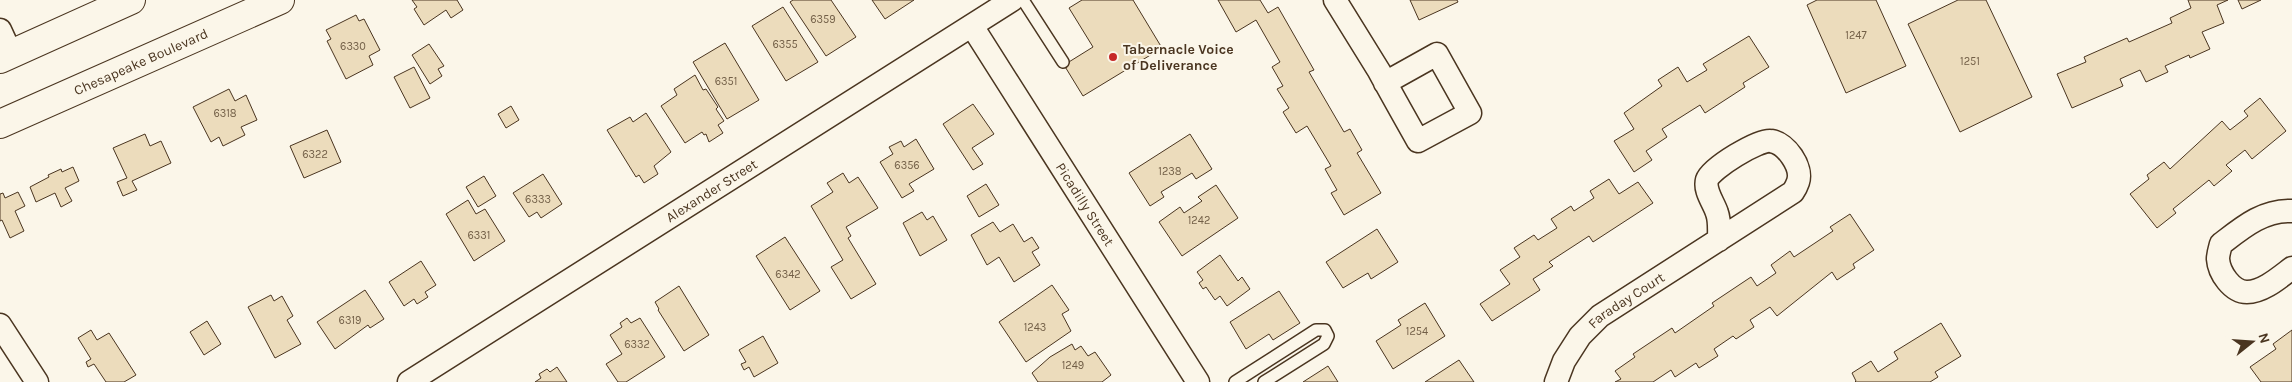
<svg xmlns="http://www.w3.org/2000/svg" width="2292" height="382" viewBox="0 0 2292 382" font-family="Karla,sans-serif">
<rect width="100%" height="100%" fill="#fbf6e9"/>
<g fill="#ecdcbc" stroke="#4a3520">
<path d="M412,0H457L463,10L451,18L446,10L424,25L414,9L417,7Z"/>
<path d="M793,0H831L856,37L826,56L790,2Z"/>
<path d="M872,0H914L885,19Z"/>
<path d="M1082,0H1133L1162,48L1083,96L1064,65L1093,47L1069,8Z"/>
<path d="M1218,0H1260L1268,13L1278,7L1314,70L1309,72L1344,132L1350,129L1362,150L1357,153L1381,193L1344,215L1331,193L1337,190L1325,169L1331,166L1307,126L1296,133L1283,112L1289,108L1277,89L1283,86L1272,67L1280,62L1256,20L1236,32Z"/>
<path d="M1410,0H1457L1458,2L1419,20Z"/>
<path d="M1817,0H1876L1906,66L1846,93L1807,5Z"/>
<path d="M1958,0H1986L2032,97L1960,132L1908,24Z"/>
<path d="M2188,0H2228L2217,5L2224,23L2202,32L2210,49L2190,58L2189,55L2165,66L2168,72L2146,82L2140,70L2120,79L2123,86L2072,108L2057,74L2086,62L2084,57L2127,38L2129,42L2172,23L2170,18L2191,8Z"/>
<path d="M2238,0H2261L2242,9Z"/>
<path d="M783,7L818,62L786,81L752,26Z"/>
<path d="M356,15L359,21L364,19L380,50L369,56L373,65L346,79L327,41L331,39L326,30Z"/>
<path d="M1749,36L1769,67L1743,83L1745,87L1705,113L1700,105L1662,129L1667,137L1646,151L1652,160L1634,172L1614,141L1634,129L1624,113L1662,86L1658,80L1678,67L1687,82L1707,70L1703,64Z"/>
<path d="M725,43L759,100L727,119L693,62Z"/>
<path d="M429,44L444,66L438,69L442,76L430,84L412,55Z"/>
<path d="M414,67L430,98L410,108L394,77Z"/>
<path d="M695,75L703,90L706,89L718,107L716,109L724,121L718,125L723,133L709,142L706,134L704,135L702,132L685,143L661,106L677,95L674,89Z"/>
<path d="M229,89L235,101L246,95L257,120L241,127L245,135L223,146L219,137L211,142L193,107Z"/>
<path d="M2260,98L2286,131L2252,159L2245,150L2226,165L2232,171L2214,186L2209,180L2173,209L2176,213L2157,228L2130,194L2149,179L2147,175L2164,162L2170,169L2222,121L2230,130L2248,116L2244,111Z"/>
<path d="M973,104L994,134L972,148L983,164L973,170L943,124Z"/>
<path d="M511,106L519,120L506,128L498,114Z"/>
<path d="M646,113L671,152L654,166L658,174L644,183L639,175L636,177L607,130L630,117L633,122Z"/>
<path d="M327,130L341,162L304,178L290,146Z"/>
<path d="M145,134L150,146L161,141L171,163L132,181L137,190L123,196L117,182L127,178L113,148Z"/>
<path d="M1190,134L1212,169L1196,179L1192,173L1161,192L1164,197L1150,206L1129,173Z"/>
<path d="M916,139L934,169L909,184L914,191L902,198L880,162L893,154L889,147L901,141L904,147Z"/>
<path d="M73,167L79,181L65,188L72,201L61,207L55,193L36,202L30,187L49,177L48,175L61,169L62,172Z"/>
<path d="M843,173L849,183L858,177L878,208L846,227L851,236L848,238L876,284L851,299L831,267L843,260L811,206L833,192L827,183Z"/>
<path d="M543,174L562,204L541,218L537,212L529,217L513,193Z"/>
<path d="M484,176L496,196L478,207L466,187Z"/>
<path d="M1609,179L1619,194L1638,182L1653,203L1593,242L1589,236L1549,262L1553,266L1533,279L1540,290L1492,321L1480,304L1510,284L1500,270L1520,257L1514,248L1534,235L1538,240L1557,228L1551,219L1571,206L1574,211L1594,198L1590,191Z"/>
<path d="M986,184L999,205L979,217L967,196Z"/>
<path d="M1216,185L1238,218L1182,256L1159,222L1180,207L1184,213L1202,201L1198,197Z"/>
<path d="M18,192L25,206L15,211L24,231L10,238L2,220L0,221V194L3,193L5,198Z"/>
<path d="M468,200L476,214L485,209L505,241L474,261L446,214Z"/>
<path d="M922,212L927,220L933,216L947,240L920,256L903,223Z"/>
<path d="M1850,214L1874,250L1853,264L1855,268L1837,280L1832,272L1777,316L1770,307L1750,320L1754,327L1736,339L1733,336L1714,349L1718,356L1699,368L1696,363L1675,377L1671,370L1653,382H1615L1621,379L1615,371L1635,357L1633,354L1672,328L1675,333L1714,306L1712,303L1751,277L1757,286L1776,273L1771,265L1790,251L1794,257L1833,231L1830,227Z"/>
<path d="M993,222L1000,232L1013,224L1024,242L1032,237L1039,248L1032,252L1040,265L1014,282L999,257L987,265L971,235Z"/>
<path d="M1377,229L1398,262L1371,279L1368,273L1343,288L1326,262Z"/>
<path d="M785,237L820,291L790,310L756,256Z"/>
<path d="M1220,255L1238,281L1242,277L1250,289L1227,306L1220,296L1215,300L1206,287L1203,289L1199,283L1203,280L1197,272Z"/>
<path d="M421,261L436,285L425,292L428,297L417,304L414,299L404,306L389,282Z"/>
<path d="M1052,285L1069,310L1062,314L1071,331L1026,362L999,322Z"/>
<path d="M679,286L709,335L684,351L658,310L659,309L655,302Z"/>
<path d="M365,290L384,319L370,328L368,325L335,349L317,322Z"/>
<path d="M1279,291L1300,323L1273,340L1269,334L1246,349L1230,322Z"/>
<path d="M271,295L274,301L282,296L293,316L287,320L301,344L275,358L248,307Z"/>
<path d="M1425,303L1445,336L1393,369L1376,341L1401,325L1398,320Z"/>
<path d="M627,318L631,323L640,318L665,357L626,382H618L606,364L622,354L610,335L622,327L620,323Z"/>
<path d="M207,321L221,344L204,355L190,332Z"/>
<path d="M1941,323L1961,356L1935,372L1938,377L1930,382H1855L1856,381L1852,373L1871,361L1878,372L1898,359L1894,352Z"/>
<path d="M91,330L97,340L109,333L136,375L124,382H106L94,364L88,367L86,362L91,359L78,338Z"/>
<path d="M2292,330V382H2261L2250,367L2276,349L2273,344Z"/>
<path d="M763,336L778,363L754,377L749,367L744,370L741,364L746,362L739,350Z"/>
<path d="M1072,344L1075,350L1081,346L1088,356L1095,352L1111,375L1102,382H1038L1032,373L1050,357Z"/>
<path d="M1459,360L1474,382H1425Z"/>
<path d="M1328,366L1338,382H1303Z"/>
<path d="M557,367L567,382H535L541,378L539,374L547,369L550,372Z"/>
</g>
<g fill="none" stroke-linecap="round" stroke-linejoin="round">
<g stroke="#4a3520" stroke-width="14">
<g id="service">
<path d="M1023,0L1063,62"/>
<path d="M1235,382L1316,330H1325L1328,336L1324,344L1264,382"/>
</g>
</g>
<g stroke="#4a3520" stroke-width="25">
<g id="minor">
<path d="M1335,0L1379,71C1392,95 1405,118 1418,141L1470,113L1437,54L1385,83"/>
<path id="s1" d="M972,26L1198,382"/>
<path d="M0,30L11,54"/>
<path d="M2292,211C2263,210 2243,227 2221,244C2220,248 2218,254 2218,259C2219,273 2232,292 2247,292C2263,292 2280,277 2292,268"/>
<path d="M0,325L37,382"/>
<path id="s2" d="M409,382L1012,0"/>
<path id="s3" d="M1556,382L1564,361L1580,336L1600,316L1793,192C1795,189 1797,185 1798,182C1803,167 1786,143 1771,141C1759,139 1711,168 1707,180C1704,191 1714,203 1717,213C1720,221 1719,231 1719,240"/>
</g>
</g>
<g stroke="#4a3520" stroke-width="30">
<g id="secondary">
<path d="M0,59L131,0"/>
<path id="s4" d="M0,124L280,0"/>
</g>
</g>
<use href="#service" stroke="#fbf6e9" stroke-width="11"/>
<use href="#minor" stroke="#fbf6e9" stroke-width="22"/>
<use href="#secondary" stroke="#fbf6e9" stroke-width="28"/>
</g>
<circle fill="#c62828" stroke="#fbf6e9" stroke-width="2" cx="1113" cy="57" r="5"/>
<g text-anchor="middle" stroke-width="4" stroke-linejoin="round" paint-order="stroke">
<g font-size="11" fill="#725f47">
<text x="823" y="23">6359</text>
<text x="1856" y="39">1247</text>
<text x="785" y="48">6355</text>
<text x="353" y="50">6330</text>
<text x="1970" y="65">1251</text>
<text x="726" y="85">6351</text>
<text x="225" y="117">6318</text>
<text x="315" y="158">6322</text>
<text x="907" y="169">6356</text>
<text x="1170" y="175">1238</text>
<text x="538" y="203">6333</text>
<text x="1199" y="224">1242</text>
<text x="479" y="239">6331</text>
<text x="788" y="278">6342</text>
<text x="350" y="324">6319</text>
<text x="1035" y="331">1243</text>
<text x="1417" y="335">1254</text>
<text x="637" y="348">6332</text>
<text x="1073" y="369">1249</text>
</g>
<g font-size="14" font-weight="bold" fill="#4a3520" stroke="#fbf6e9" text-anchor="start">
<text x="1123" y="54">Tabernacle Voice<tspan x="1123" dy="16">of Deliverance</tspan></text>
</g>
<g font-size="14" fill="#4a3520" stroke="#fbf6e9">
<text dy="5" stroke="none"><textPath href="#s4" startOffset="154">Chesapeake Boulevard</textPath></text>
<text dy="5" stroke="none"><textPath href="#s2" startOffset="358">Alexander Street</textPath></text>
<text dy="5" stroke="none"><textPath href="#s1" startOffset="211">Picadilly Street</textPath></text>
<text dy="5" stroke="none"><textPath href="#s3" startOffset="111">Faraday Court</textPath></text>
</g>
</g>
<g transform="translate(2252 342) rotate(73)" stroke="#fbf6e9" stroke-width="4" paint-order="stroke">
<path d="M0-4L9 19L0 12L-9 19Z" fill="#4a3520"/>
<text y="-8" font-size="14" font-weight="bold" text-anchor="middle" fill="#4a3520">N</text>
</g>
</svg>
